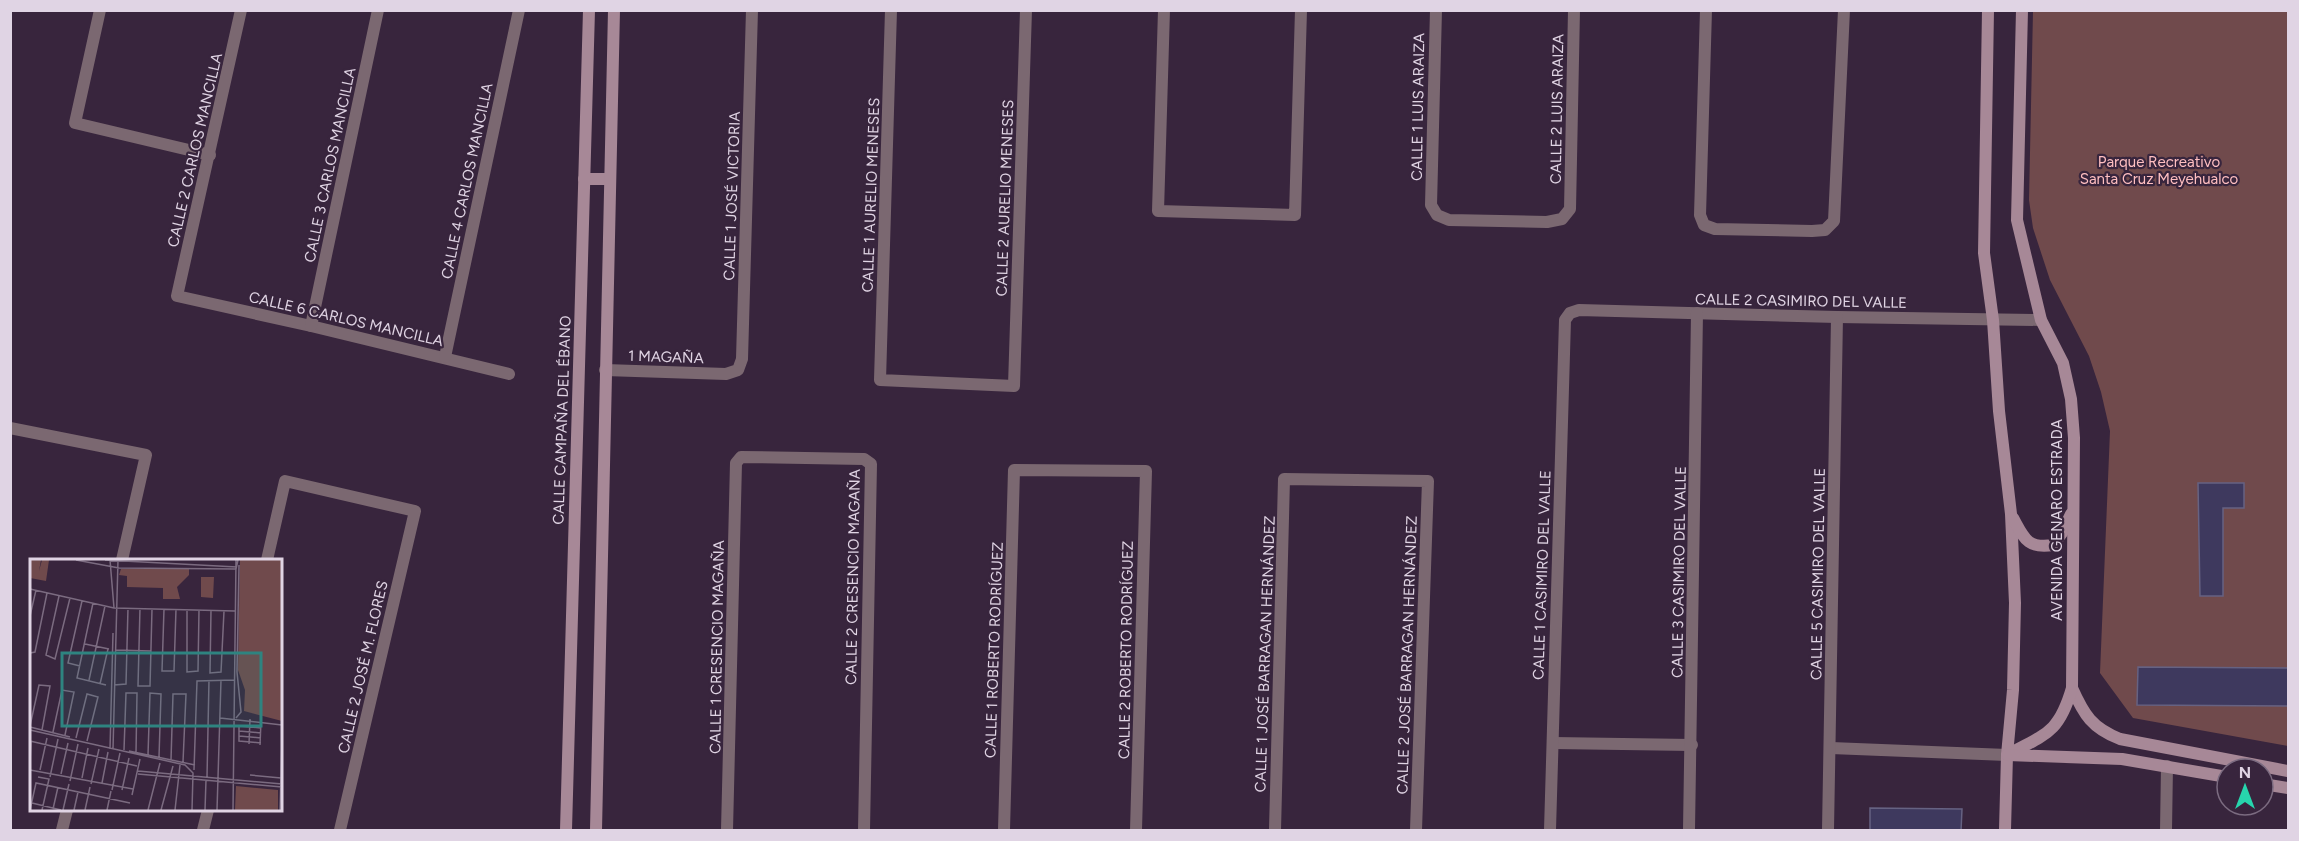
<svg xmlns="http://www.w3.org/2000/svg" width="2299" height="841" viewBox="0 0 2299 841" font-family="Figtree,sans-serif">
<rect width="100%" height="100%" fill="#38253d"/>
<path fill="#704a4c" d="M2033,11H2288V746L2133,718L2100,673L2110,431L2101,392L2089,356L2050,280L2033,228L2029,200Z"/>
<g fill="#3e395e" stroke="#666282" stroke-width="1.5">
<path d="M2198,483H2244V508H2223V596H2200Z"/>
<path d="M2138,667L2289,668V706L2137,705Z"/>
<path d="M1870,808L1962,809L1961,831H1870Z"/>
</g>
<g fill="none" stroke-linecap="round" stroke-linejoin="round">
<g stroke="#7b6871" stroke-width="12">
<path d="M100,10L75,123L210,155"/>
<path d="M241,10L177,296L311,326L509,374"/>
<path d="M891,10L880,380L1014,386L1026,10"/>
<path d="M1164,10L1158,211L1295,215L1301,10"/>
<path d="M1436,10L1431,205L1437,215L1449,220L1547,222L1562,219L1570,209L1574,10"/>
<path d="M1706,10L1700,215L1704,225L1715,229L1812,231L1825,230L1834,221L1844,10"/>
<path d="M311,326L378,10"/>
<path d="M445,357L519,10"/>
<path d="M605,370L726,374L738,370L742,359L752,10"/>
<path d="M10,428L146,455L122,560"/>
<path d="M267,560L285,481L415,511L340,830"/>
<path d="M1553,743L1692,745"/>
<path d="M1831,748L2007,755"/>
<path d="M62,830L67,810"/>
<path d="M203,830L208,810"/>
<path d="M727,830L736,463L741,457L864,459L871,464L864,830"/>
<path d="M1004,830L1014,470L1146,471L1136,830"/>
<path d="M1275,830L1284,479L1428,481L1416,830"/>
<path d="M1550,830L1565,320L1570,313L1579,310L1837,317L2041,320"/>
<path d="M1689,830L1697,313"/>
<path d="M1828,830L1837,317"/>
<path d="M2166,830L2167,766"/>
</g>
<g stroke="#a78897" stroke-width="12">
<path d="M1988,10L1984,253L1993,320L1999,411L2011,514L2015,603L2013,690L2007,755L2005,830"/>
<path d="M584,179H610"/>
<path d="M2013,518C2024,538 2027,549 2053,545L2062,533L2071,514"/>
<path d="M2072,688C2084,715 2092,728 2120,739L2288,771"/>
<path d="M2007,755C2046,734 2059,733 2072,688L2074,438L2071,399L2063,363L2041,320L2017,220L2022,10"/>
<path d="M2008,755L2122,759L2227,777"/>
<path d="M2263,784L2288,788"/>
<path d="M566,830L589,10"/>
<path d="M596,830L614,10"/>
</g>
</g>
<g text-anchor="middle" stroke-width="4.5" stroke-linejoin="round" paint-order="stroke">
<g font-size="15" fill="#e0d4e4" stroke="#38253d">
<text transform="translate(1418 107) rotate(-89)" y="5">CALLE 1 LUIS ARAIZA</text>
<text transform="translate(1557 109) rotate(-89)" y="5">CALLE 2 LUIS ARAIZA</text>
<text transform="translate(195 150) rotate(-77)" y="5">CALLE 2 CARLOS MANCILLA</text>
<text transform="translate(330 165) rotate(-78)" y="5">CALLE 3 CARLOS MANCILLA</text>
<text transform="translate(467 181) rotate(-78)" y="5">CALLE 4 CARLOS MANCILLA</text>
<text transform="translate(871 195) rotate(-88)" y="5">CALLE 1 AURELIO MENESES</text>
<text transform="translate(732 196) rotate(-88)" y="5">CALLE 1 JOSÉ VICTORIA</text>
<text transform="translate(1005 198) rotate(-88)" y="5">CALLE 2 AURELIO MENESES</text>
<text transform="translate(1801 301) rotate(1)" y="5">CALLE 2 CASIMIRO DEL VALLE</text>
<text transform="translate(346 319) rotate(13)" y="5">CALLE 6 CARLOS MANCILLA</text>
<text transform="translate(666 357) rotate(2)" y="5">1 MAGAÑA</text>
<text transform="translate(562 420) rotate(-88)" y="5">CALLE CAMPAÑA DEL ÉBANO</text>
<text transform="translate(2057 520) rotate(-90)" y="5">AVENIDA GENARO ESTRADA</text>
<text transform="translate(1679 572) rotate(-89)" y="5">CALLE 3 CASIMIRO DEL VALLE</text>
<text transform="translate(1818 574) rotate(-89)" y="5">CALLE 5 CASIMIRO DEL VALLE</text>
<text transform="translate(1542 575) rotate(-88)" y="5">CALLE 1 CASIMIRO DEL VALLE</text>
<text transform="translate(853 577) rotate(-89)" y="5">CALLE 2 CRESENCIO MAGAÑA</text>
<text transform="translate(717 647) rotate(-89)" y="5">CALLE 1 CRESENCIO MAGAÑA</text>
<text transform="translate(994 650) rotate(-88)" y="5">CALLE 1 ROBERTO RODRÍGUEZ</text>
<text transform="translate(1126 650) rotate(-89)" y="5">CALLE 2 ROBERTO RODRÍGUEZ</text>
<text transform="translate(1265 654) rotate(-88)" y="5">CALLE 1 JOSÉ BARRAGAN HERNÁNDEZ</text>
<text transform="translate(1407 655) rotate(-88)" y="5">CALLE 2 JOSÉ BARRAGAN HERNÁNDEZ</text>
<text transform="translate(363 667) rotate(-77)" y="5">CALLE 2 JOSÉ M. FLORES</text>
</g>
<g font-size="15" fill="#ffbfc1" stroke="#38253d">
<text x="2159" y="167">Parque Recreativo<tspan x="2159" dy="17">Santa Cruz Meyehualco</tspan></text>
</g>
</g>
<g transform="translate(30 559)">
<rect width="252" height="252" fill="#38253d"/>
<path d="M0,1H11L9,12L12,1H19L16,22L0,19ZM210,1H252V162L214,152L215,131L208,111ZM91,10H159V16L147,28L150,40H133V29L97,28V17L89,16ZM171,18H184L183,39L171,38ZM206,227L248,231V251H205Z" fill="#704a4c"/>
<path fill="none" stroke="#7b6b80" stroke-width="1.5" d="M46,1L89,9L206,10L208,1M75,1L207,8M80,1L84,49M0,30L84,49L205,52M29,37L16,96L25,100L40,39M63,44L47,119L76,126M110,49L108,127H120L122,50M134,50L132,112H144L146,50M157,51V113L168,112L169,51M181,51L180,114L191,113L194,52M0,57L6,31M55,85L79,90M85,91L121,92M0,94L5,93L17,34M50,107L38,104L52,42M59,121L75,47M70,125L78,90M84,126L96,125L98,49M190,159L252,166M206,159L211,153L207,113L209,6M0,167L9,126L20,127L12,171M0,168L40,178M0,171L155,206L163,214L162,251M209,172L231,174M23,173L32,131L44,133L35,176M209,177L231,179M46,179L57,135L68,138L57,182M0,182L107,207M231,184L209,182V167L231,169M219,185L220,160M230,186L231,162M80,190L83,74M83,190L88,1M94,191L96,134H107L106,194M99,192L165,206M118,196L120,134L131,135L129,198M141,201L143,135H156L153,203M0,203L1,182M0,211L103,230M10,211L17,179M164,211L167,122L204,121M108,212L252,225M31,215L38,184M108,215L252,228M220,216L251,219M8,218L19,220L12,251M20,218L28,180M177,218L179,121M52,219L58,189M40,222L48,185M72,224L78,193M61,225L69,190M82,231L90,194M92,231L99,199M102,236L110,200M2,244L31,251M23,250L28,228M0,251L6,224L100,244M33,251L39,225M44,251L48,233M55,251L60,228M77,251L81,232M118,251L130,204M131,251L143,207M145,251L150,206M175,251L176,221M187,251L191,121M203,251L206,1M250,251L252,181"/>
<path fill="#2e8480" fill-opacity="0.15" stroke="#2e8480" stroke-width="3" d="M32,94H231V167H32Z"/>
<rect width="252" height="252" fill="none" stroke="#e0d4e4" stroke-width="3"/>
</g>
<rect width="2299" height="841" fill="none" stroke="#e0d4e4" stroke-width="24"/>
<g transform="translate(2245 787)"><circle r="28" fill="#38253d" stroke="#7b6b80" stroke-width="1.5"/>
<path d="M0-4.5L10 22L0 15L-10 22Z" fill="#27d5ad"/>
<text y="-9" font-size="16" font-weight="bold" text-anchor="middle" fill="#e0d4e4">N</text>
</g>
</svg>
